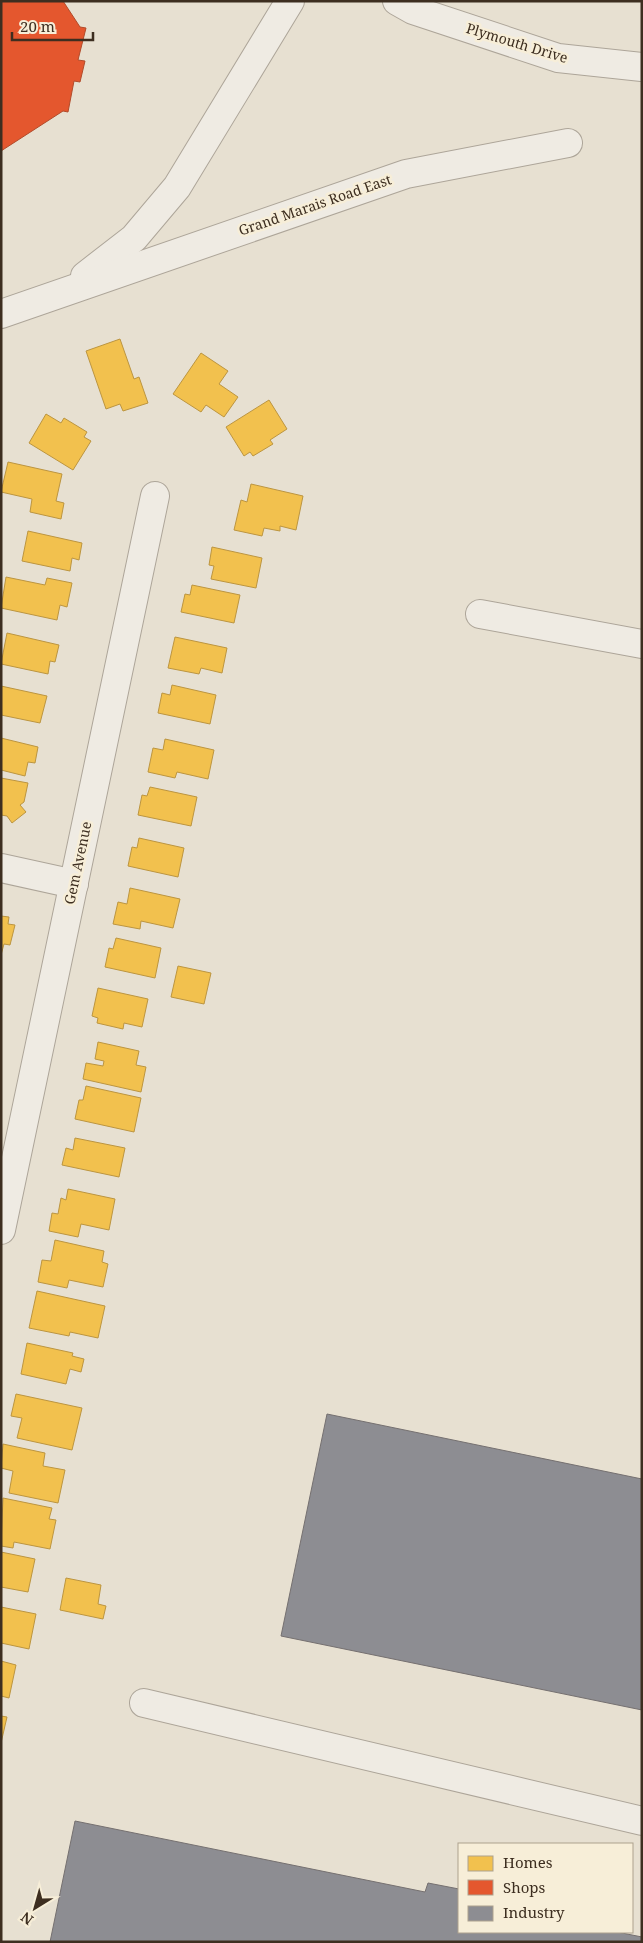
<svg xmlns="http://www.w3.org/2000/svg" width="643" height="1943" viewBox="0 0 643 1943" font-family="'Noto Serif',serif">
<rect width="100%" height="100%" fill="#e7e0d1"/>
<g fill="#f2c14e" stroke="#bc9540">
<path d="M120,339L134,379L139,377L148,403L123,411L120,404L106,409L86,351Z"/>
<path d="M201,353L228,371L219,384L238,397L224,417L206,405L201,412L173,394Z"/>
<path d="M269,400L287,429L270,440L273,444L253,456L250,452L244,456L226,427Z"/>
<path d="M46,414L61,423L64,418L87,432L84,437L91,441L73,470L29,443Z"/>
<path d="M8,462L62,474L56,501L64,503L61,519L30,512L32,499L1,492Z"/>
<path d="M251,484L303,496L296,530L280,526V531L264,528L262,536L234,530L241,500L247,502Z"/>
<path d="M28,531L82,543L79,560L72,558L70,571L22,561Z"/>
<path d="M212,547L262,558L256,588L211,579L214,566L209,565Z"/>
<path d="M6,577L45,585L47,578L72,583L67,607L60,605L57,620L1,608Z"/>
<path d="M192,585L240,595L234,623L181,612L185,594L190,595Z"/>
<path d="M7,633L59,645L55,662L50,661L48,674L1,664Z"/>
<path d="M175,637L227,648L222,673L201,668L199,674L168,668Z"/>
<path d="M172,685L216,695L210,724L158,713L162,693L170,695Z"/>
<path d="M1,686L47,696L40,723L1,715Z"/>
<path d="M1,738L38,747L35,763L28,762L25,776L1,770Z"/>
<path d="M165,739L214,750L208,779L177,772L175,778L148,772L153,748L163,750Z"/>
<path d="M1,778L28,783L24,802L20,805L26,812L12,823L7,816L1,815Z"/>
<path d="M150,787L197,797L191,826L138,815L142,795L147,796Z"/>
<path d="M139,838L184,848L178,877L128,866L132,847L137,848Z"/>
<path d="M130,888L180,899L173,928L141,921L140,929L113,924L118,902L127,904Z"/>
<path d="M1,916L9,917L8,924L15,925L10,945L4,944L1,955Z"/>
<path d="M116,938L161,948L155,978L105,967L109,948L113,949Z"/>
<path d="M178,966L211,973L204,1004L171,997Z"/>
<path d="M98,988L148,999L142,1027L124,1023L123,1029L97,1023L98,1018L92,1016Z"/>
<path d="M98,1042L139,1051L136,1065L146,1067L141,1092L83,1079L86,1063L103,1066L104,1061L95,1059Z"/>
<path d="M86,1086L141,1098L134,1132L75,1119L79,1100H83Z"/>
<path d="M75,1138L125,1148L119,1177L62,1165L66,1148L73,1150Z"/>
<path d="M68,1189L115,1199L109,1230L81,1224L78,1237L49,1231L52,1213L58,1214L61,1198L66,1200Z"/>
<path d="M55,1240L104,1251L102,1262L108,1264L103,1287L69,1280L67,1288L38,1282L42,1260L51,1261Z"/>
<path d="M37,1291L105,1306L98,1338L70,1332L69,1336L29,1328Z"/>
<path d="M27,1343L73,1353L72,1356L84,1359L81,1372L70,1369L66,1384L21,1374Z"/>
<path d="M16,1394L82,1408L72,1450L17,1438L22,1418L11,1416Z"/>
<path d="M3,1444L45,1453L43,1466L65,1470L58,1503L9,1493L13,1471L1,1468Z"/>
<path d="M3,1498L52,1508L49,1519L56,1520L50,1549L14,1542L13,1548L1,1546Z"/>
<path d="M1,1552L35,1559L28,1592L1,1587Z"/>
<path d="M66,1578L101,1585L98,1604L106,1606L103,1619L60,1610Z"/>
<path d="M1,1607L36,1614L29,1649L1,1643Z"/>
<path d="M1,1661L16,1665L9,1698L1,1696Z"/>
<path d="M1,1716L7,1717L1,1743Z"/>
</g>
<path fill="#e4572e" stroke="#b24b2a" d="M1,1H63L80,27L86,28L78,60L85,61L80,82L74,81L68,112L63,111L1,151Z"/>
<g fill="#8d8d92" stroke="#757070">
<path d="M327,1414L642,1479V1710L281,1636Z"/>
<path d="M75,1821L425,1892L428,1883L459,1889V1932H617L642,1937V1942H50Z"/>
</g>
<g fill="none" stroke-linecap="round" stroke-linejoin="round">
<g stroke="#ada599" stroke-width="30">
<g id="minor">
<path d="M397,1L413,10L558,58L642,67"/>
<path d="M85,276L134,238L177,187L290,1"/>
<path d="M1,314L406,174L568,143"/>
<path d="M480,614L642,644"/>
<path d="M1,868L74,884"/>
<path d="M1,1230L155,496"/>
<path d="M144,1703L642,1821"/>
</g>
</g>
<use href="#minor" stroke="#efebe3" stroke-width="28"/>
</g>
<g text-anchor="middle" stroke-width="5" stroke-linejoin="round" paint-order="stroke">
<g font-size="14" fill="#3d2e20" stroke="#f7eed8">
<text transform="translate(517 43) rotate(17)" y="5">Plymouth Drive</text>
<text transform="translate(315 205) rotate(-19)" y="5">Grand Marais Road East</text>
<text transform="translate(78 863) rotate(-78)" y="5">Gem Avenue</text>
</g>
</g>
<rect width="643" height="1943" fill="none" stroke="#3d2e20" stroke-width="5"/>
<rect x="458" y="1843" width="175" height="90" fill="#f7eed8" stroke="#ada18e"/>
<rect x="468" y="1856" width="25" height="15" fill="#f2c14e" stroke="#ada18e"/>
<text x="503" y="1868" font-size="15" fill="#3d2e20">Homes</text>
<rect x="468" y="1880" width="25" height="15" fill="#e4572e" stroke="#ada18e"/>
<text x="503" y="1893" font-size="15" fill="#3d2e20">Shops</text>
<rect x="468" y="1906" width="25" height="15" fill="#8d8d92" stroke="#ada18e"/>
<text x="503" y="1918" font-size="15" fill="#3d2e20">Industry</text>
<g transform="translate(35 1908) rotate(217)" stroke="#f7eed8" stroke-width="4" paint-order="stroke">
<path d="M0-4L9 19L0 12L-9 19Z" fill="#3d2e20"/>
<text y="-8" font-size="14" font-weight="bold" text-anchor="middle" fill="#3d2e20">N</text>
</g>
<path d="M12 32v8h81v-8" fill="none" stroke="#3d2e20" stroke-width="2.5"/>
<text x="20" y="32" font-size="15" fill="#3d2e20" stroke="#f7eed8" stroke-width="4" paint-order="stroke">20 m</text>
</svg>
